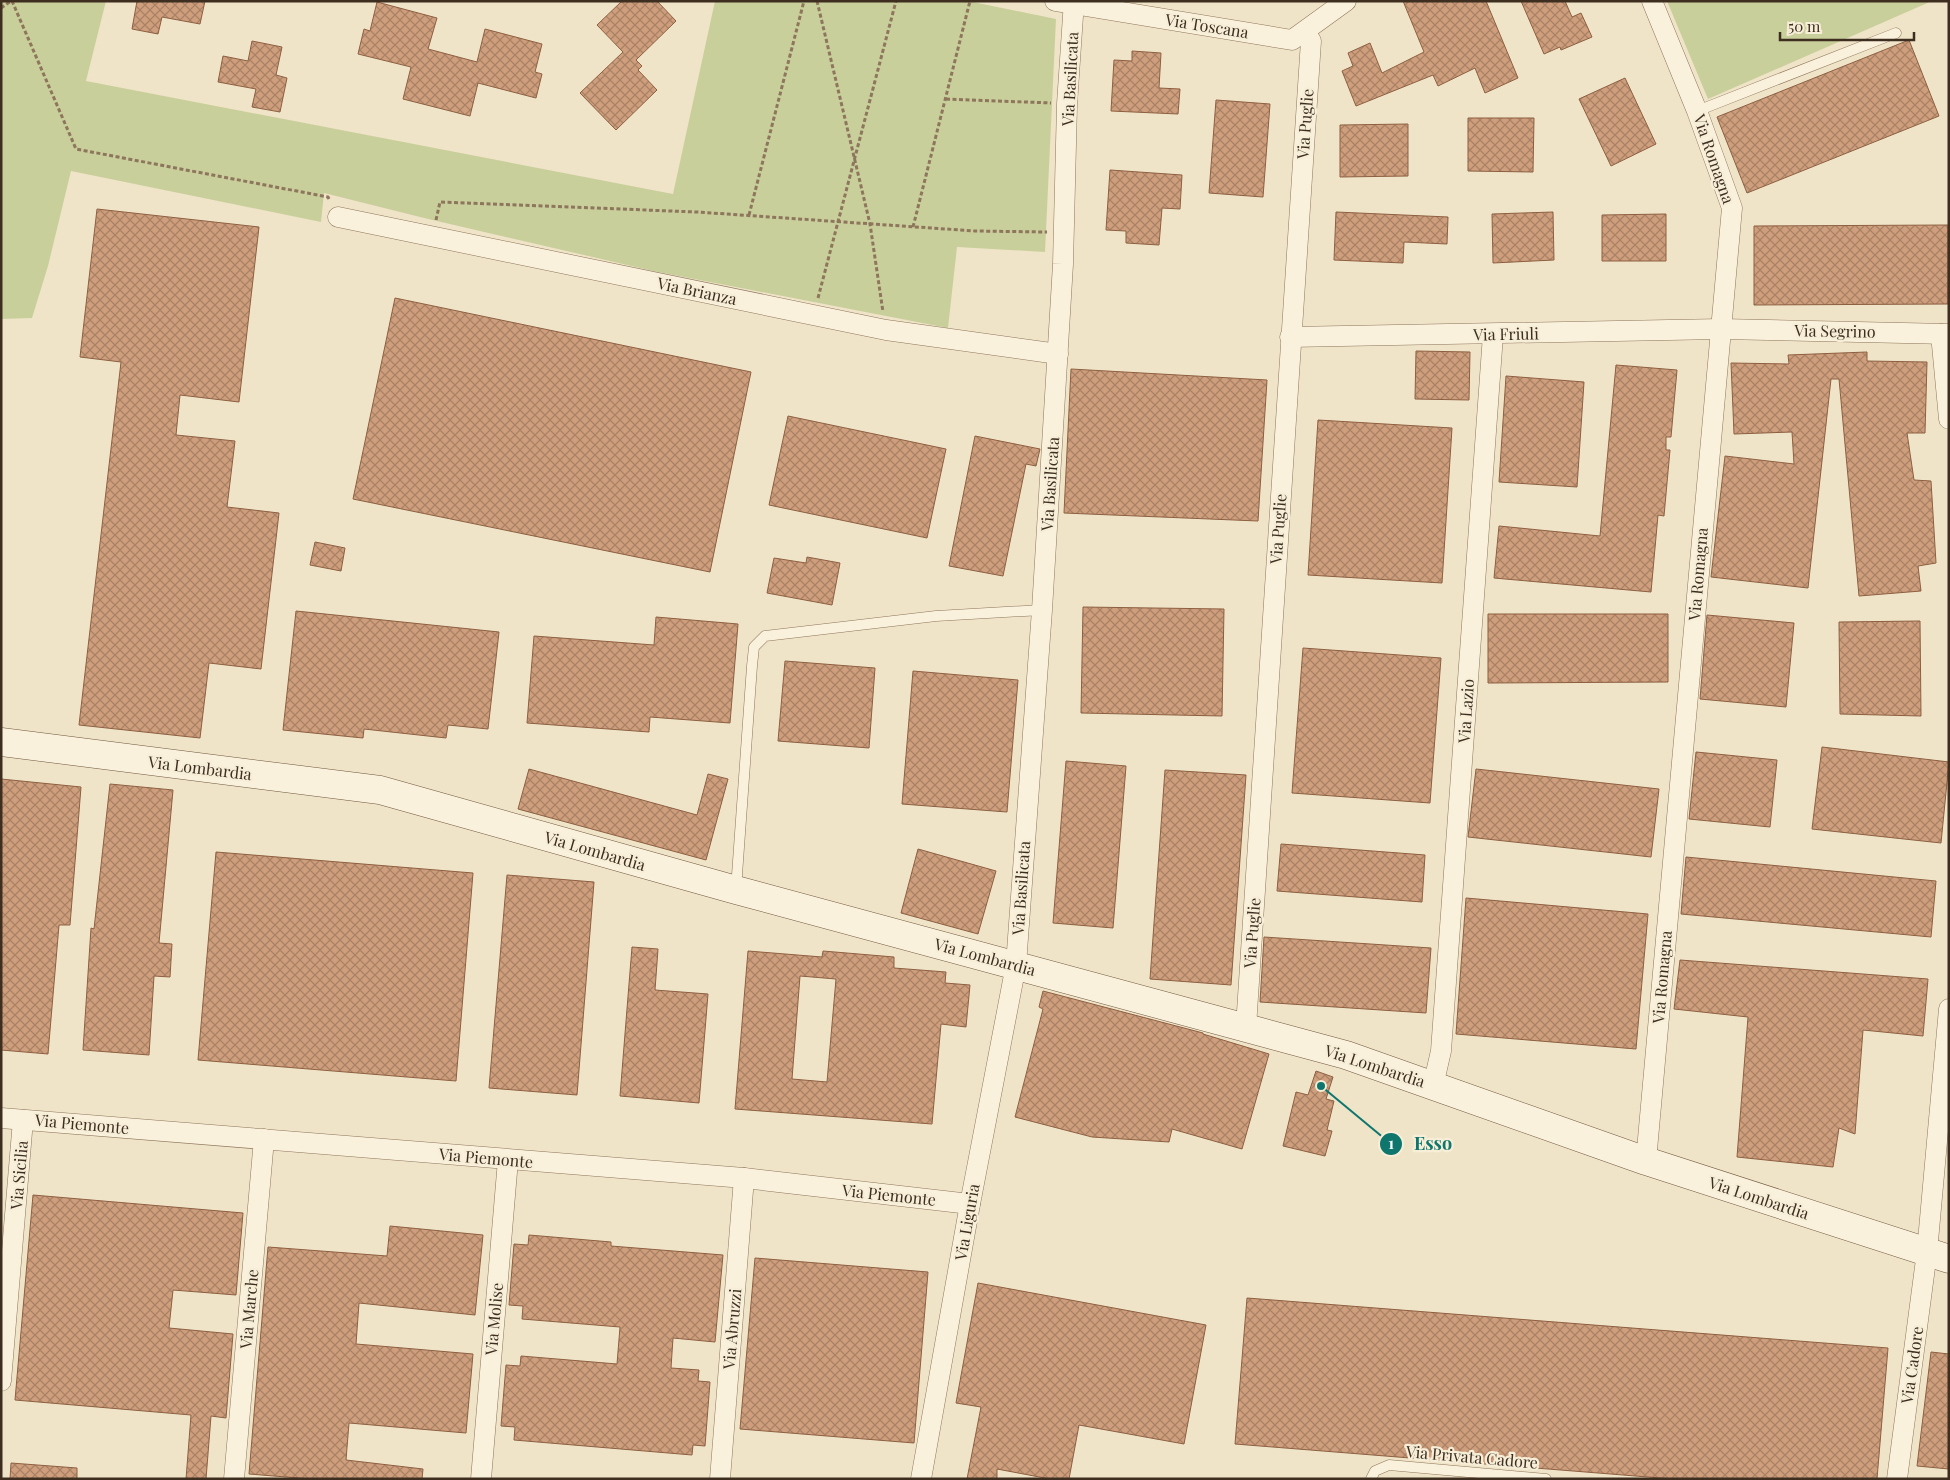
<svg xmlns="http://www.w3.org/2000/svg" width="1950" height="1480" viewBox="0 0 1950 1480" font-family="'Playfair Display',serif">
<defs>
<pattern id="building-cross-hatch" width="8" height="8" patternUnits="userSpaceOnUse" patternTransform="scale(1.25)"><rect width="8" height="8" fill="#cf9f7d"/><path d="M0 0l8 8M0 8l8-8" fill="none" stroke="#a98266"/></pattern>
</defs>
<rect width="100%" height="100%" fill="#f0e4c8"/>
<g fill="#c9cf9b">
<path d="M1,1H106L86,81L673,194L715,1H968L1056,19L1045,252L957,247L948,328L653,271L424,218L324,193L321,222L71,171L48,266L32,318L1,319Z"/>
<path d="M1667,1H1932L1708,99Z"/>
</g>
<g fill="url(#building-cross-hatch)" stroke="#8d5f41" fill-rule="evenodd">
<path d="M137,1H205L200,24L162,17L158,34L132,29Z"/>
<path d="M622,1H657L676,21L636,60L642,66L638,70L657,90L616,130L580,93L623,52L597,25Z"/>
<path d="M1403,1H1486L1518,78L1485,93L1475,68L1438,86L1433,75L1356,106L1342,71L1353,66L1348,53L1370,43L1382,73L1424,52Z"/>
<path d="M1521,1H1565L1572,17L1581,13L1592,37L1561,50L1560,47L1544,54Z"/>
<path d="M377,2L437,18L428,49L477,62L485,29L542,44L535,72L542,74L536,98L478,83L470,116L403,99L411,67L358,54L364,29L370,31Z"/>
<path d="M1909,40L1939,116L1747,193L1717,117Z"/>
<path d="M252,41L282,47L276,75L287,78L280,112L252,107L256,89L218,82L223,56L248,61Z"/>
<path d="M1132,51L1161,53L1159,88L1180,89L1178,114L1111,111L1114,60L1132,61Z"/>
<path d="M1625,78L1656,144L1611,166L1579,99Z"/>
<path d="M1216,100L1270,104L1263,197L1209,193Z"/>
<path d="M1468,118H1534L1533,172L1468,171Z"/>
<path d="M1408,124V176L1340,177V125Z"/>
<path d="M1110,170L1182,175L1180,209L1162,208L1159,245L1126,243V231L1106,230Z"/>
<path d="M97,209L259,227L239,402L180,395L176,435L235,441L227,507L279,513L261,669L209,663L200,738L79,725L121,362L80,357Z"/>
<path d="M1336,212L1448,217L1447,244L1404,242L1403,263L1334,260Z"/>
<path d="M1553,212L1554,260L1493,263L1492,214Z"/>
<path d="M1666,214V261H1602V215Z"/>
<path d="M1948,225V304L1754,305V226Z"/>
<path d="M395,298L751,372L710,572L353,499Z"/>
<path d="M1416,351L1470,352L1469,400L1415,399Z"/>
<path d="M1867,352V361L1927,362L1925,433H1907L1914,480L1931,481L1936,563L1918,566L1921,591L1859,596L1839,379H1831L1808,588L1711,577L1725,456L1794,464L1792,432L1734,434L1731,363L1789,364L1788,355Z"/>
<path d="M1616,365L1677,370L1671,437H1666V450H1670L1664,516L1658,515L1651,592L1494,578L1499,526L1600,536Z"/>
<path d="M1071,369L1267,380L1258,521L1064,513Z"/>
<path d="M1506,376L1584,382L1577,487L1499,482Z"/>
<path d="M788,416L946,449L927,538L769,505Z"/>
<path d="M1318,420L1452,428L1442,583L1308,575Z"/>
<path d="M975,436L1040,449L1036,466L1026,464L1003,576L949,566Z"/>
<path d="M315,542L345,548L341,571L310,565Z"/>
<path d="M807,557L840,563L832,605L767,593L774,558L806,563Z"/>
<path d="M1083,607L1224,609L1222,716L1081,713Z"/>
<path d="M296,611L499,632L488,729L448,725L446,738L364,729L363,738L283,730Z"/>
<path d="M1488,614H1668V682L1488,683Z"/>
<path d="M1707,615L1794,623L1786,707L1700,699Z"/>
<path d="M656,617L738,624L730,723L650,717L649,732L527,723L534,636L654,645Z"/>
<path d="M1920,621L1921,716L1840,714L1839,622Z"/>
<path d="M1303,648L1441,658L1430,803L1292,793Z"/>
<path d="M785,661L875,668L869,748L778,741Z"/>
<path d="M913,671L1018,680L1007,812L902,804Z"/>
<path d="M1822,747L1949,762L1941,843L1812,829Z"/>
<path d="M1696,752L1777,760L1770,827L1689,819Z"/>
<path d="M1066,761L1126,766L1113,928L1053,923Z"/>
<path d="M529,769L697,815L708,774L728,779L706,860L518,809Z"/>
<path d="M1476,769L1659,789L1651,857L1468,837Z"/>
<path d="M1165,770L1246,775L1231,985L1150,979Z"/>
<path d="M1,779L81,787L70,925H59L48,1054L1,1050Z"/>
<path d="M110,784L173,790L159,943L172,944L170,977L154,976L149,1055L83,1050L91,928L94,929Z"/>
<path d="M1281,844L1425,855L1422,902L1277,891Z"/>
<path d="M918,849L996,871L978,934L901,913Z"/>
<path d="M216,852L473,873L456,1081L198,1060Z"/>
<path d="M1686,857L1936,881L1931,937L1681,914Z"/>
<path d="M507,875L594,882L577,1095L489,1088Z"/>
<path d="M1466,898L1648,914L1636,1049L1456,1034Z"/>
<path d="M1264,937L1431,948L1426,1013L1260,1002Z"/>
<path d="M632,947L658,949L655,990L708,994L699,1103L620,1096Z"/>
<path d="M748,951L822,957L823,951L894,957V968L946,972L945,983L970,985L966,1027L941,1024L932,1124L735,1109ZM800,976L836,979L827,1082L792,1079Z"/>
<path d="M1680,960L1928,979L1923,1036L1863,1030L1855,1134L1839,1128L1833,1167L1737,1157L1748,1017L1674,1009Z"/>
<path d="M1043,991L1203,1033V1034L1269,1054L1242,1149L1172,1129L1169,1142L1092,1137L1015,1117L1043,1009L1039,1007Z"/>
<path d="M1316,1071L1333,1077L1326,1099L1334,1101L1327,1130L1332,1131L1325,1156L1283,1146L1296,1092L1308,1095Z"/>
<path d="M33,1195L243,1213L236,1295L173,1290L169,1328L233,1334L226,1418L211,1416L206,1479H186L191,1415L15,1400Z"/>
<path d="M390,1226L483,1235L475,1315L359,1303L356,1344L473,1354L466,1433L349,1423L346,1460L423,1469L422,1479H311L249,1474L268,1247L387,1256Z"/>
<path d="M529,1235L611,1242V1246L723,1255L715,1342L673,1338L671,1368L699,1370L698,1381L710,1382L705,1446L693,1445L692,1455L514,1440L515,1427L501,1426L506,1365L520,1366L521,1356L617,1364L620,1327L522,1319L523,1306L509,1305L514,1244L528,1245Z"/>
<path d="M755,1258L928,1272L914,1443L740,1429Z"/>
<path d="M978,1283L1206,1325L1184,1444L1079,1425L1069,1479H1050L997,1469V1479H967L981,1407L956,1403Z"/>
<path d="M1247,1298L1888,1348L1877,1479H1673L1235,1444Z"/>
<path d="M1931,1352L1949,1354V1469L1917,1466Z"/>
<path d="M11,1463L77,1468V1479H10Z"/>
</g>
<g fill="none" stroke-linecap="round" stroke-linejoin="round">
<g stroke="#8d765c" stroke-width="11">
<g id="lane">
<path d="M1697,111L1896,33"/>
<path d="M736,889L752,666L754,647L765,636L936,616L1042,610"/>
<path d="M1371,1479L1375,1471L1389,1465L1546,1479"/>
</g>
</g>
<g stroke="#8d765c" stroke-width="21">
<g id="street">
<path d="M1055,1L1292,40L1346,1"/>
<path d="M338,217L886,330L1058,354"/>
<path d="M1941,334L1949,419"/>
<path d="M1290,337L1721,329L1949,334"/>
<path d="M1246,1027L1310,56L1311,41L1305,32"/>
<path d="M1433,1086L1441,1051L1493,335"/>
<path d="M1,1118L744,1178L970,1204"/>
<path d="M1646,1161L1732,208L1697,111L1652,1"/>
<path d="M1,1381L23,1120"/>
<path d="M234,1479L264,1139"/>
<path d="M481,1479L508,1160"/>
<path d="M720,1479L744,1178"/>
<path d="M921,1479L970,1204L1016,965L1042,610L1063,264L1067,104L1074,1"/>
<path d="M1897,1479L1927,1252L1949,1009"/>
</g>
</g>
<g stroke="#6f573f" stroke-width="29">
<path id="secondary" d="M1,742L380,790L736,890L1346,1055L1646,1161L1949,1259"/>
</g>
<g stroke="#8d765c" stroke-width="3" stroke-dasharray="4 2.5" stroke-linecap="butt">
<path d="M12,1L76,149L328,197L330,201"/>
<path d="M817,1L870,224L883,312"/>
<path d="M1,8L11,1"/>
<path d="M946,99L1051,103"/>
<path d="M749,215L804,1"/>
<path d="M436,220L440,202L697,212L975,231L1047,232"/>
<path d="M913,227L970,1"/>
<path d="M818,298L896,1"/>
</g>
<use href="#lane" stroke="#faf1dc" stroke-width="10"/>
<use href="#street" stroke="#faf1dc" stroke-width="20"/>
<use href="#secondary" stroke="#faf1dc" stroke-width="28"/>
</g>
<g text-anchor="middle" stroke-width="4.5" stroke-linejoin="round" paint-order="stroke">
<g font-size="16" fill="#3d2e20" stroke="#f7eed8">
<text transform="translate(1207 26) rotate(9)" y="6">Via Toscana</text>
<text transform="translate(1070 79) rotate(-87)" y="6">Via Basilicata</text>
<text transform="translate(1305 124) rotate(-86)" y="6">Via Puglie</text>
<text transform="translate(1714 159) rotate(71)" y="6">Via Romagna</text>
<text transform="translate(697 291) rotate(12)" y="6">Via Brianza</text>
<text transform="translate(1835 331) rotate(1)" y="6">Via Segrino</text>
<text transform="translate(1506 334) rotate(-1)" y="6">Via Friuli</text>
<text transform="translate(1050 484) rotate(-86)" y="6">Via Basilicata</text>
<text transform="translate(1278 529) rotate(-86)" y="6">Via Puglie</text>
<text transform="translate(1698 574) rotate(-85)" y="6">Via Romagna</text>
<text transform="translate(1466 711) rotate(-86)" y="6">Via Lazio</text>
<text transform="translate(200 768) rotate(7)" y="6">Via Lombardia</text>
<text transform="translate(595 851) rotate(16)" y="6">Via Lombardia</text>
<text transform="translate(1021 888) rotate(-86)" y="6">Via Basilicata</text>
<text transform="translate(1252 933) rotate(-86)" y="6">Via Puglie</text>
<text transform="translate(985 957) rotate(15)" y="6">Via Lombardia</text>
<text transform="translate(1662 977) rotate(-85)" y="6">Via Romagna</text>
<text transform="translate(1375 1066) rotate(18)" y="6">Via Lombardia</text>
<text transform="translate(82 1124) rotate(5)" y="6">Via Piemonte</text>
<text transform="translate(486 1158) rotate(5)" y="6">Via Piemonte</text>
<text transform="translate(19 1175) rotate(-85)" y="6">Via Sicilia</text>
<text transform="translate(889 1195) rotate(6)" y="6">Via Piemonte</text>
<text transform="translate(1759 1198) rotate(18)" y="6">Via Lombardia</text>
<text transform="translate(967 1222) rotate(-80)" y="6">Via Liguria</text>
<text transform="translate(249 1309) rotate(-85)" y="6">Via Marche</text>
<text transform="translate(494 1319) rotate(-85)" y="6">Via Molise</text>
<text transform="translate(732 1329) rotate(-85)" y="6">Via Abruzzi</text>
<text transform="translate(1912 1365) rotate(-82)" y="6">Via Cadore</text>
<text transform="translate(1472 1457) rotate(5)" y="6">Via Privata Cadore</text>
</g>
</g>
<path fill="none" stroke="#0f766e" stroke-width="2" d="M1321 1086L1391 1144"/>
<g fill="#0f766e" stroke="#f7eed8" stroke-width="2">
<circle cx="1321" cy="1086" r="5"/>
<circle cx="1391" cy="1144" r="12"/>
</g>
<g font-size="15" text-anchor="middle" font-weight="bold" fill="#fff">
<text x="1391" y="1149">1</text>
</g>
<g font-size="18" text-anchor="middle" font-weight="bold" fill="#0f766e" stroke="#f7eed8" stroke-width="4.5" stroke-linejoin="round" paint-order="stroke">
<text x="1433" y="1150">Esso</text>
</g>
<rect width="1950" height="1480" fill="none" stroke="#3d2e20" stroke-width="5"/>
<path d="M1780 32v8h134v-8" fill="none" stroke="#3d2e20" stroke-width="2.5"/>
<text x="1788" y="32" font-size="15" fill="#3d2e20" stroke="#f7eed8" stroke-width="4" paint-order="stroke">50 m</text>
</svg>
